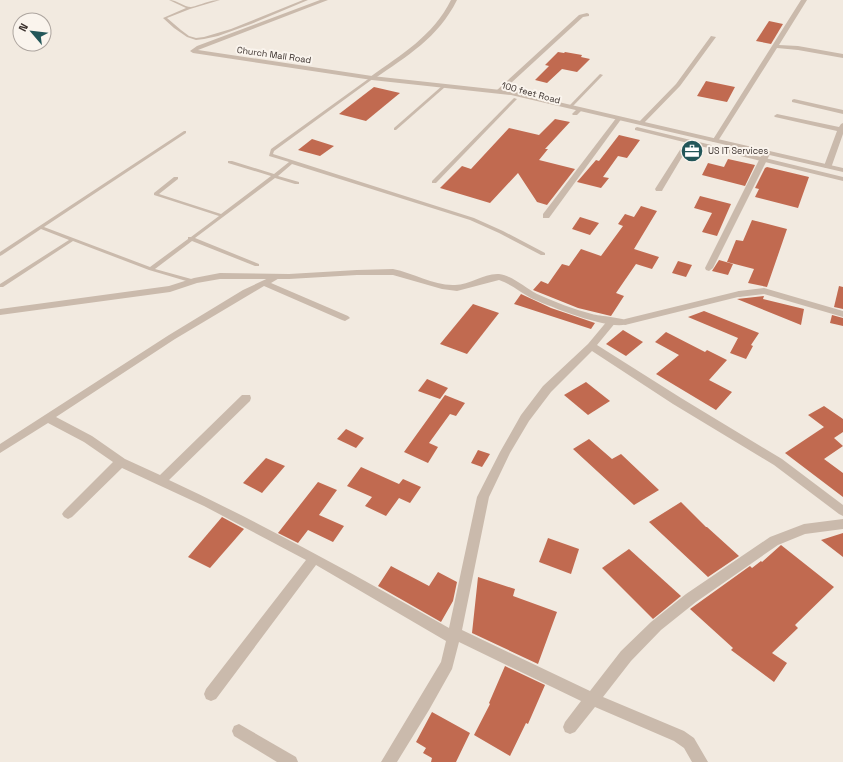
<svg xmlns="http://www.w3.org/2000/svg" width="843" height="762" viewBox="0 0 843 762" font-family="'Space Grotesk',sans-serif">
<rect width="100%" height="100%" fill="#f2eae0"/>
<g fill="#c16a50">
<path d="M769,21L783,24L771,44L756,41Z"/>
<path d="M558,52L564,53L565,52L582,55L581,57L590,59L577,72L562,69L547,83L535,80L549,66L545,65Z"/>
<path d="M706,81L735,87L727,102L697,96Z"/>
<path d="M374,87L400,93L366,121L339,114Z"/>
<path d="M555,119L570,122L545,149H548L539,160L575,169L547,205L537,202L518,173L490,203L440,188L462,166L471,169L509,128L539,135Z"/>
<path d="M619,135L640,140L627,158L618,156L603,177L609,178L601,188L577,182L596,160L599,161Z"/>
<path d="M312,139L334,146L320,156L298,150Z"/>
<path d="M728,159L755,165L745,186L702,175L708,163L724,167Z"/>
<path d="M767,167L809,177L798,208L755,197L759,189L755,188L765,168Z"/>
<path d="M700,196L731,204L717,236L702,232L712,213L694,208Z"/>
<path d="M641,206L657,211L634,249L659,257L652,269L636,264L616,293L624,296L611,316L578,308L533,290L541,281L548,284L562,264L569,266L581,249L601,256L623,226L618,224L625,214L634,217Z"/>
<path d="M580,217L599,223L590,235L572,229Z"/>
<path d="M752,220L787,229L767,287L748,283L754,269L727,262L736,240L743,241Z"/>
<path d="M719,260L733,264L728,275L712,271Z"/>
<path d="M678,261L692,265L686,277L672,273Z"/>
<path d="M839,286L843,287V309L834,307Z"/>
<path d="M521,294L551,308L595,323L591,329L514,304Z"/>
<path d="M764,296L763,299L804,309L801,325L737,299Z"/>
<path d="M473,304L499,313L467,354L440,344Z"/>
<path d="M704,311L759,333L751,345L753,346L746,359L730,353L738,338L688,317Z"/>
<path d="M832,315L843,318V326L830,323Z"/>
<path d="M623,330L643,342L626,356L606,344Z"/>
<path d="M666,332L705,352L707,350L727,360L709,380L732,392L716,410L656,374L679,355L655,342Z"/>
<path d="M427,379L448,388L440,399L418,391Z"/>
<path d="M586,382L610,401L588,415L564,395Z"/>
<path d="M445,395L465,403L456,416L450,414L429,443L438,447L428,463L404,452Z"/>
<path d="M824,406L843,419V432L834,438L843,446L824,459L843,473V497L785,453L824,427L808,415Z"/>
<path d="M346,429L364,438L356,448L337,439Z"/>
<path d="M589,439L612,459L621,454L659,490L634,505L573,449Z"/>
<path d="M478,450L490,454L482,467L471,463Z"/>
<path d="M266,458L285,466L262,493L243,483Z"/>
<path d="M361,467L399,484L403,479L421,487L410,503L399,498L386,516L365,506L372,497L347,486Z"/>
<path d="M318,482L337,490L319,515L344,526L333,542L308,530L298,543L278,533Z"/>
<path d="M681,502L706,527H707L739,556L708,577L649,522Z"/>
<path d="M222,517L244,529L210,568L188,557Z"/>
<path d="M843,533V557L821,540Z"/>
<path d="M548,538L579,549L571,574L539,562Z"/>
<path d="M781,545L834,587L795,625L798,628L772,653L787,663L774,682L731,650L733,648L690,609L750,566L752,568L761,561L762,562Z"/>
<path d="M629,549L681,596L653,619L602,568Z"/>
<path d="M391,566L429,586L438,572L457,582L453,601L441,622L378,586Z"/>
<path d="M478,577L515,589L513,596L557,612L538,664L472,633Z"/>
<path d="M505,666L545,685L528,724L526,723L510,756L474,735L490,704L489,703Z"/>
<path d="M432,712L470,733L456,762H431L432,758L423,753L426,748L416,742Z"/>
</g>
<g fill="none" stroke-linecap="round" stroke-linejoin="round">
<g fill="#cabaac" fill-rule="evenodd">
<path d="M169,0C177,0 184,7 191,7C201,5 209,0 220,0L190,9L167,18L181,30L189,36L196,38L204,37L231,29L303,0H308L251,24L218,36L204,39L196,40L187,37L174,28L163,18L186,8Z"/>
<path d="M600,74L603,75L572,107H570V105Z"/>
<path d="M371,77L374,78L274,151L273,154L474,218L503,231L545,253V255H541L499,233L470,220L292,164L278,176L299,182V184H295L275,178L195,238L259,264V266H255L192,241L155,269L195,280L196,281L195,282L193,283L149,270L73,241L3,287H0V284L69,240L41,229L2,255L0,256V252L184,131H186V133L44,227L150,267L188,239V237H191L219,216L154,195V193L174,177H178V179L159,194L221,214L271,176L228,163V161H232L274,174L289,162L269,156L271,149Z"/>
<path d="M442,86L445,87L396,130H394V128Z"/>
<path d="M514,98L517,99L436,183H432V181Z"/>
</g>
<g fill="#cabaac" fill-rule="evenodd">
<path d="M451,0H457C438,38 407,56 374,79H370V77C402,54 433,36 451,0Z"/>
<path d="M801,0H807L779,45L798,46L843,54V58L798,50L777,48L718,141L713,142L712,141Z"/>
<path d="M587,13L589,14V16L583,17L500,93H496V91L579,15Z"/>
<path d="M711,36L716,37L680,86L643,124H639V122L676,84Z"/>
<path d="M794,99L843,110V114L792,102V100Z"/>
<path d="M578,108L583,109L577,115H573L572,114Z"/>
<path d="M777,114L839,127L841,124L843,123V134L831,168H825L824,166L837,131L775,117L774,116Z"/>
<path d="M617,117L622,118L549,218H543V214Z"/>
<path d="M688,140L691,142L663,189L662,191H656L655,189L685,142Z"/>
<path d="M767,150L771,152L713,268L709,271L706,270L705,268L763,152Z"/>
<path d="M277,274L281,277L271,283L348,316L350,318L345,321L342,320L264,286L175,339L56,417L92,436L125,459L160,475L242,395H250L251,398L250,401L169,480C265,525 357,576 449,628L477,497L500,452L521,415L543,386L588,344L608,320H614L616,322L597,345L681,398L782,459L843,505V516L839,514L774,465L673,404L592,351L551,392L529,421L510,453L489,497L462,630L590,691L621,651L651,622L686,594L770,537L804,524L843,519V529L805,534L778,545L696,602L661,630L631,661L603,697L684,731L694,738L708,762H692L684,748L674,741L595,707L575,732L570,734L565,732L563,727L565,722L581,701L459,642L452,669L429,710L397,762H381L441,662L446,641L316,565L216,699L211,701L206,699L204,694L206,689L306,560L204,506L122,468L72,517L68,519L64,517L62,514L64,511L113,462L84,442L48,423L0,453V444L169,335L243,290Z"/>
<path d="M739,291L743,294L742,296L625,325L620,322L625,319Z"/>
<path d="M239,724L296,757L298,762H277L234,736L232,731L234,726Z"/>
</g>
<g fill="#cabaac" fill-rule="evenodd">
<path d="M320,0H328L198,50L372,76L511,91L843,168V172L511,95L372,80L193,53L190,51L197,46Z"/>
<path d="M637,127L843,177V181L635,130V128Z"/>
<path d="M393,269C414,273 434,286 455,285C470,285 484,273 499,274C513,276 525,288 537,294C555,302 573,309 592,314C599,316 626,318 630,322C619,335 546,305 531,298C520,292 511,284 499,280L457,291L442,289L393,275H357L289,279H220L197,283L170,292L0,315V309L169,286L194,278L220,273L289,274L357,270Z"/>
<path d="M764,288L843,311V317L764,294L739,297L735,294L739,291Z"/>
</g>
</g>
<defs>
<g id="office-disc" transform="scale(1.15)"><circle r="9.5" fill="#225659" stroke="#faf4ed"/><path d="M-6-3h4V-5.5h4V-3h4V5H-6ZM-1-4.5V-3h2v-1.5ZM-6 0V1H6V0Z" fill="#fff"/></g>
</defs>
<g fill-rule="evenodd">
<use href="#office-disc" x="692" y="151"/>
</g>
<g text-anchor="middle" stroke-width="4" stroke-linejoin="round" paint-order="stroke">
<g font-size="9" fill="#392f2b" stroke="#faf4ed">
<text transform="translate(274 55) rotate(8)" y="3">Church Mall Road</text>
<text transform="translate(531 93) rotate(15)" y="3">100 feet Road</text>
</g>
<g font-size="9" fill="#392f2b" stroke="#faf4ed" text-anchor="start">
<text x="708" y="154">US IT Services</text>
</g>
</g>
<g transform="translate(32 32) rotate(298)"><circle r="19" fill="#faf4ed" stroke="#ada59f"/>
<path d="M0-3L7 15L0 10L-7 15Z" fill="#225659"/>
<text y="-6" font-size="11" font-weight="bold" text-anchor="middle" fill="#392f2b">N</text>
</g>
</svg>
